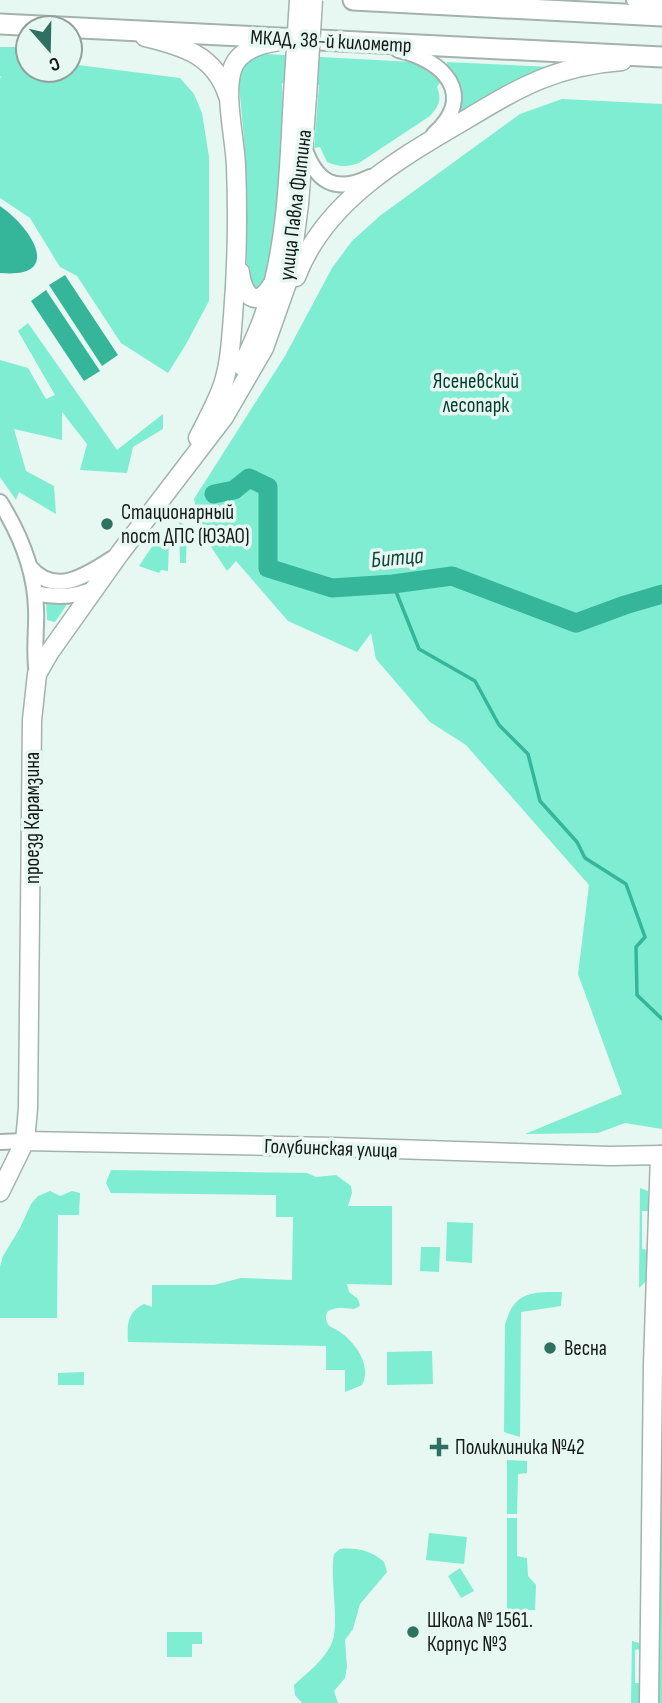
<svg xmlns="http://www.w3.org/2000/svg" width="662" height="1703" viewBox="0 0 662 1703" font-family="'Sofia Sans Condensed',sans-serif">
<rect width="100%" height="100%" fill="#e7f7f2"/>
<g fill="#7eedd1">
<path d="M0,47H28V70H70V64L180,78L194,94L202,113L209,157V301L185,346L168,373L121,343L77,276L60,267L30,218L0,198V78L2,77L0,76Z"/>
<path d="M265,54L413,62C426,65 434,70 441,81L437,87C442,100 439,106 430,116L359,163C347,167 339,167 327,162L320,147L314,148L319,85L282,83C283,139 284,242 260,291L250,287L247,268L246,162L238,73C242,60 252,56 265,54Z"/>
<path d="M447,62L552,67L516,82L454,121Z"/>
<path d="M562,99L662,104V1129L625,1123L598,1133L525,1134L622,1094L578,974L589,885L466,745L430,722L376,659L371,633L357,652L288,621L236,561L227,571L202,533L194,499L285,356L332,268L352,241L381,215L520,114Z"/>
<path d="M28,323L117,450L163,414V429L133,447L127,473L80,470L87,444L62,412V440L14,429L26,471L54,486L56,514L19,492L16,500L0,477V360L28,368L46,399L55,395L18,331Z"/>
<path d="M179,521L187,527L186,563H180Z"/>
<path d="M160,535L169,539L168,571L161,570L159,573L139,566Z"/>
<path d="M72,597L55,622L47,620L46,602Z"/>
<path d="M111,1170L307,1173L316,1177L336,1175L351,1186L352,1193L348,1206H392V1285L347,1284L349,1292L358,1299L360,1306L354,1309C343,1308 338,1306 328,1311C326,1315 325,1317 327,1322C329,1328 335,1328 340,1332C356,1343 372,1366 362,1385L345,1392V1370H326V1346L128,1342C127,1325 127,1312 144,1304L152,1307V1285H214L241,1278L292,1280L293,1217H276V1195L111,1193L106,1183Z"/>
<path d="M640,1188L648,1191V1211H642V1249L648,1250L646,1281L639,1288Z"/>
<path d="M50,1191L60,1196L72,1191L80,1193L79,1215H58L57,1318H0V1267L3,1256L20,1228L31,1204L38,1196Z"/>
<path d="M447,1222L473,1223L472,1263L446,1261Z"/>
<path d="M421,1247H440L439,1272L420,1271Z"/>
<path d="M562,1292L561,1306L521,1312L520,1437L504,1432L505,1325C514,1291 532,1292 562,1292Z"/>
<path d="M432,1351L433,1384L387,1385V1352Z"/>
<path d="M84,1372V1385H58V1373Z"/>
<path d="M507,1460L527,1461V1473L518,1474L517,1514H507Z"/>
<path d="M662,1475V1703H657Z"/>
<path d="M507,1518H517V1556L527,1558L528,1576L536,1585L535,1610H507Z"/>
<path d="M429,1533L467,1537L464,1564L426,1560Z"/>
<path d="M340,1549C355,1547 373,1551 384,1562L387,1572L360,1604L353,1629L345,1640L347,1667L345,1678L334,1691L338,1703H302L295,1695L294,1685C307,1673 322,1662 331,1645C341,1627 329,1578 334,1554Z"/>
<path d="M460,1568L474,1591L461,1598L448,1576Z"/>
<path d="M167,1632H202V1644H192V1657H167Z"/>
<path d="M632,1641L639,1643L641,1649L635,1650V1683H641L640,1703H631Z"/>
</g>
<g fill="#35b69a">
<path d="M0,206C31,227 65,279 0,273Z"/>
<path d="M65,275L118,355L102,366L49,285Z"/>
<path d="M46,290L100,371L84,381L31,301Z"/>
</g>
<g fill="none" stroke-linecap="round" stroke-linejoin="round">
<path stroke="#35b69a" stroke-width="3.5" d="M393,584L419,649L475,681L499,725L528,754L540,801L577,842L585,858L626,884L645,937L636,947L637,995L662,1019"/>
<path stroke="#35b69a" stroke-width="19" d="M214,494L234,490L249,478L268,487V568L332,588L393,584L452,576L576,623L625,605L662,594"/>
<g stroke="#a3b2ae" stroke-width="18">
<g id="minor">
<path d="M634,0L662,7"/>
<path d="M398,50C444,60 477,95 434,134"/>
<path d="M304,147C316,182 335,194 370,177"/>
<path d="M0,502C20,534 35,572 36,609C37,632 33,652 37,674"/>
<path d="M30,567C55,597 87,575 113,558"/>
<path d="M35,593C55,598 76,597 95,588"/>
<path d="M0,1142L25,1141"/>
</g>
</g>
<g stroke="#a3b2ae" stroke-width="21">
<g id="major">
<path d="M145,37C183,46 215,55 228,96"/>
<path d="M240,272C242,294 256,311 272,285"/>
<path d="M296,277C324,203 395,161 460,123C517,89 553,66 622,61"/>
<path d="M242,366C250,349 259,331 265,312C288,244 289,167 293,95"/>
<path d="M198,438C206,422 215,406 221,390C230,367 231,340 233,316C237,266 238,216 236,166C235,139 224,95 232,70C238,50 260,44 279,41"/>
<path d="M25,1141L333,1147L610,1156L662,1155"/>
<path d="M0,1192L25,1141L28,1108L32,720L37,674L49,653L120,553L224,417L264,348L287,283L293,250L299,204L307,96"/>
<path d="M649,1703L653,1364L660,1155"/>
</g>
</g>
<g stroke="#a3b2ae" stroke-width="23">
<g id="highway">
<path d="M353,0L662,16"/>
<path d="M0,24L662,57"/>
</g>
</g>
<use href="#minor" stroke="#fff" stroke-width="14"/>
<use href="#major" stroke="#fff" stroke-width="18"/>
<use href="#highway" stroke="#fff" stroke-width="19"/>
<g stroke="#a3b2ae" stroke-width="21" stroke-linecap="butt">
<g id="major-bridge">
<path d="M293,95L299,0"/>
<path d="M307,96L313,0"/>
</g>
</g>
<use href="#major-bridge" stroke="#fff" stroke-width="18"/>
</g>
<g fill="#2f7161" stroke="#e7f7f2" stroke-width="2.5">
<circle cx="107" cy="524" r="7"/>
<circle cx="550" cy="1348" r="7"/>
<path d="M435.5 1436.5h7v7h7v7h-7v7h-7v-7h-7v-7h7z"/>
<circle cx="413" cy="1632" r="7"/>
</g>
<g text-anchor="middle" stroke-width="7" stroke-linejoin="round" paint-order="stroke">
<g font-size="21" fill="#151a19" stroke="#e7f7f2">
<text transform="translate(331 41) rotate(3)" y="7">МКАД, 38-й километр</text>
<text transform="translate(295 205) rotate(-83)" y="7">улица Павла Фитина</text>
<text transform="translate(32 818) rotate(-90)" y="7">проезд Карамзина</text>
<text transform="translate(331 1148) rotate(2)" y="7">Голубинская улица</text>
</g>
<g font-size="21" fill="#023c30" stroke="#e7f7f2">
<text x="476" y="388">Ясеневский<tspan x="476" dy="24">лесопарк</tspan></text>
</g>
<g font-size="21" fill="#151a19" stroke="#e7f7f2" text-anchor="start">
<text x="121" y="519">Стационарный<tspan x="121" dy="24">пост ДПС (ЮЗАО)</tspan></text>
<text x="564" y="1355">Весна</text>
<text x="455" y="1454">Поликлиника №42</text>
<text x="427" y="1627">Школа № 1561.<tspan x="427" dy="24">Корпус №3</tspan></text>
</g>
<g font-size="23" font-style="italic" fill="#11473b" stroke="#e7f7f2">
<text transform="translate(397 557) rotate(-5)" y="8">Битца</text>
</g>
</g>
<g transform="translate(49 49) rotate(160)"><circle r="33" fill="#e7f7f2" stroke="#939f9b" stroke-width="2"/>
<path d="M0-5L12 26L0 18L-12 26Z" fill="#2f7161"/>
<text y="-10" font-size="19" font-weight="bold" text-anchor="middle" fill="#151a19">С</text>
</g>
</svg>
